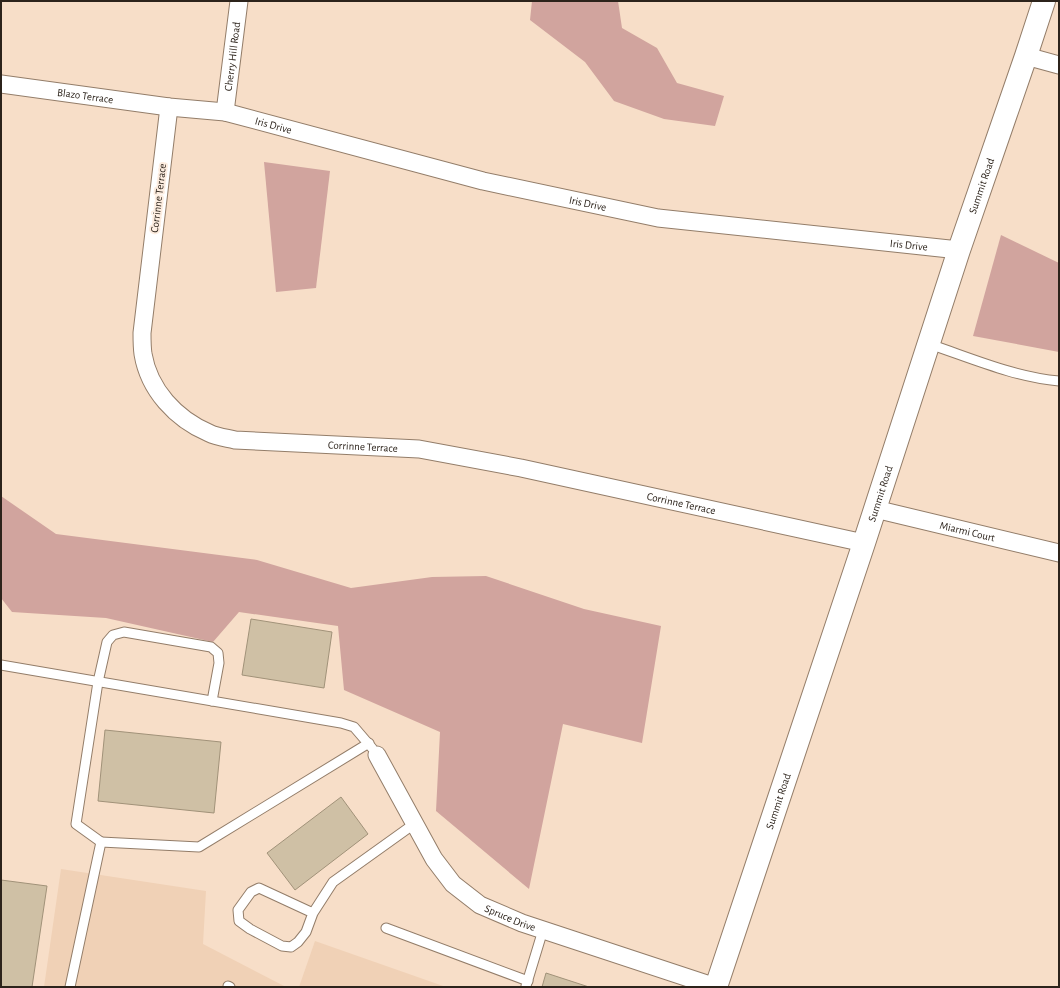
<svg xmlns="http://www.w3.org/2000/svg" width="1060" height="988" viewBox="0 0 1060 988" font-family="'Alegreya Sans',sans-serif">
<rect width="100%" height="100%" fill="#f7dec8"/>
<g fill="#f0d1b6">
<path d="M61,869L206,891L203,944L286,987H44Z"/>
<path d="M315,941L446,987H299Z"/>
</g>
<g fill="#d1a49e">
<path d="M532,1H618L622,28L657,48L677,83L724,96L715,126L664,119L614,101L585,62L530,20Z"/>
<path d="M264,162L330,171L316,288L276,292Z"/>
<path d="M1001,235L1059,263V352L973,336Z"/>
<path d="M1,496L56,534L257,560L351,588L432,577L486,576L584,609L661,626L642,743L563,724L529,889L436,811L440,732L344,690L338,626L239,612L213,642L106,618L12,612L1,598Z"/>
</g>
<g fill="#cfc0a5" stroke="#a19279">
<path d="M251,619L332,632L324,688L242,675Z"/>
<path d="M105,730L221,742L214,813L98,801Z"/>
<path d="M341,797L368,834L295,890L267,853Z"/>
<path d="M1,880L47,886L32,987H1Z"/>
<path d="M546,973L589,987H542Z"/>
</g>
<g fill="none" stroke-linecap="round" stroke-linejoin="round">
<g stroke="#937d69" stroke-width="11">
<g id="lane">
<path d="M929,344C971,358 1014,377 1059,381"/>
<path d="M1,665L341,723L354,727L372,748"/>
<path d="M101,842L76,824L98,682L107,642L113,635L124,632L211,647L218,653L219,663L212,701"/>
<path d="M313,913L259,888L251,892L238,910L239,921L250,929L282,946L291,947L298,942L306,932L313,913L333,882L414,824"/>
<path d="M386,928L528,981"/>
<path d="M526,986L543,930"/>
<path d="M70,987L101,842L199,847L369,743"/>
<path d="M228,987V986L230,987"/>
</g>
</g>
<g stroke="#937d69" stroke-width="19">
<g id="street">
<path d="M1026,56L1059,65"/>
<path id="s1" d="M1,84L169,107L225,112L483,181L658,218L959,250"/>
<path id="s2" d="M169,107L142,333C142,340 142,347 143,354C149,390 176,419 209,433C217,437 227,438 235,440L419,449L521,468L864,543"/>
<path id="s3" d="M225,112L239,1"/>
<path id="s4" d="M875,509L1059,553"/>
<path id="s5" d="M377,755L434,859L453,884L480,905L522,923L716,987"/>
</g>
</g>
<g stroke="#937d69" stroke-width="24">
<g id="secondary">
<path id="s6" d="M716,987L864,543L959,250L1026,56L1044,1"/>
</g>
</g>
<use href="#lane" stroke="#fff" stroke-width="9"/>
<use href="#street" stroke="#fff" stroke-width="17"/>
<use href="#secondary" stroke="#fff" stroke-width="22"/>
</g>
<g text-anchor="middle" stroke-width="4" stroke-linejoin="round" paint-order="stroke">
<g font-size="11" fill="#2c231b" stroke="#fdede0">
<text dy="4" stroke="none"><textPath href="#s3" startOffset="56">Cherry Hill Road</textPath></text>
<text dy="4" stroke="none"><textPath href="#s1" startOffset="85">Blazo Terrace</textPath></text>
<text dy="4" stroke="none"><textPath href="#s1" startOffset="276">Iris Drive</textPath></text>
<text dy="4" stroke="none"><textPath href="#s6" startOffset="844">Summit Road</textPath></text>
<text transform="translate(158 198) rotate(-83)" y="4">Corrinne Terrace</text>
<text dy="4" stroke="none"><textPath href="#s1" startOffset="600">Iris Drive</textPath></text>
<text dy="4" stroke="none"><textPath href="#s1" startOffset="924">Iris Drive</textPath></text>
<text dy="4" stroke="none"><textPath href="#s2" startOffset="511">Corrinne Terrace</textPath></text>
<text dy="4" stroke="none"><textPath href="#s6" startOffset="520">Summit Road</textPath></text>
<text dy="4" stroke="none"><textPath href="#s2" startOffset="835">Corrinne Terrace</textPath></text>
<text dy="4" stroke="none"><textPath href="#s4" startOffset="95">Miarmi Court</textPath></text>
<text dy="4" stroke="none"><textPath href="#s6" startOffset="196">Summit Road</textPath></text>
<text dy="4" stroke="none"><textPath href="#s5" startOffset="217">Spruce Drive</textPath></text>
</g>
</g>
<rect width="1060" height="988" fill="none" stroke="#2c231b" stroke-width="4"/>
</svg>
